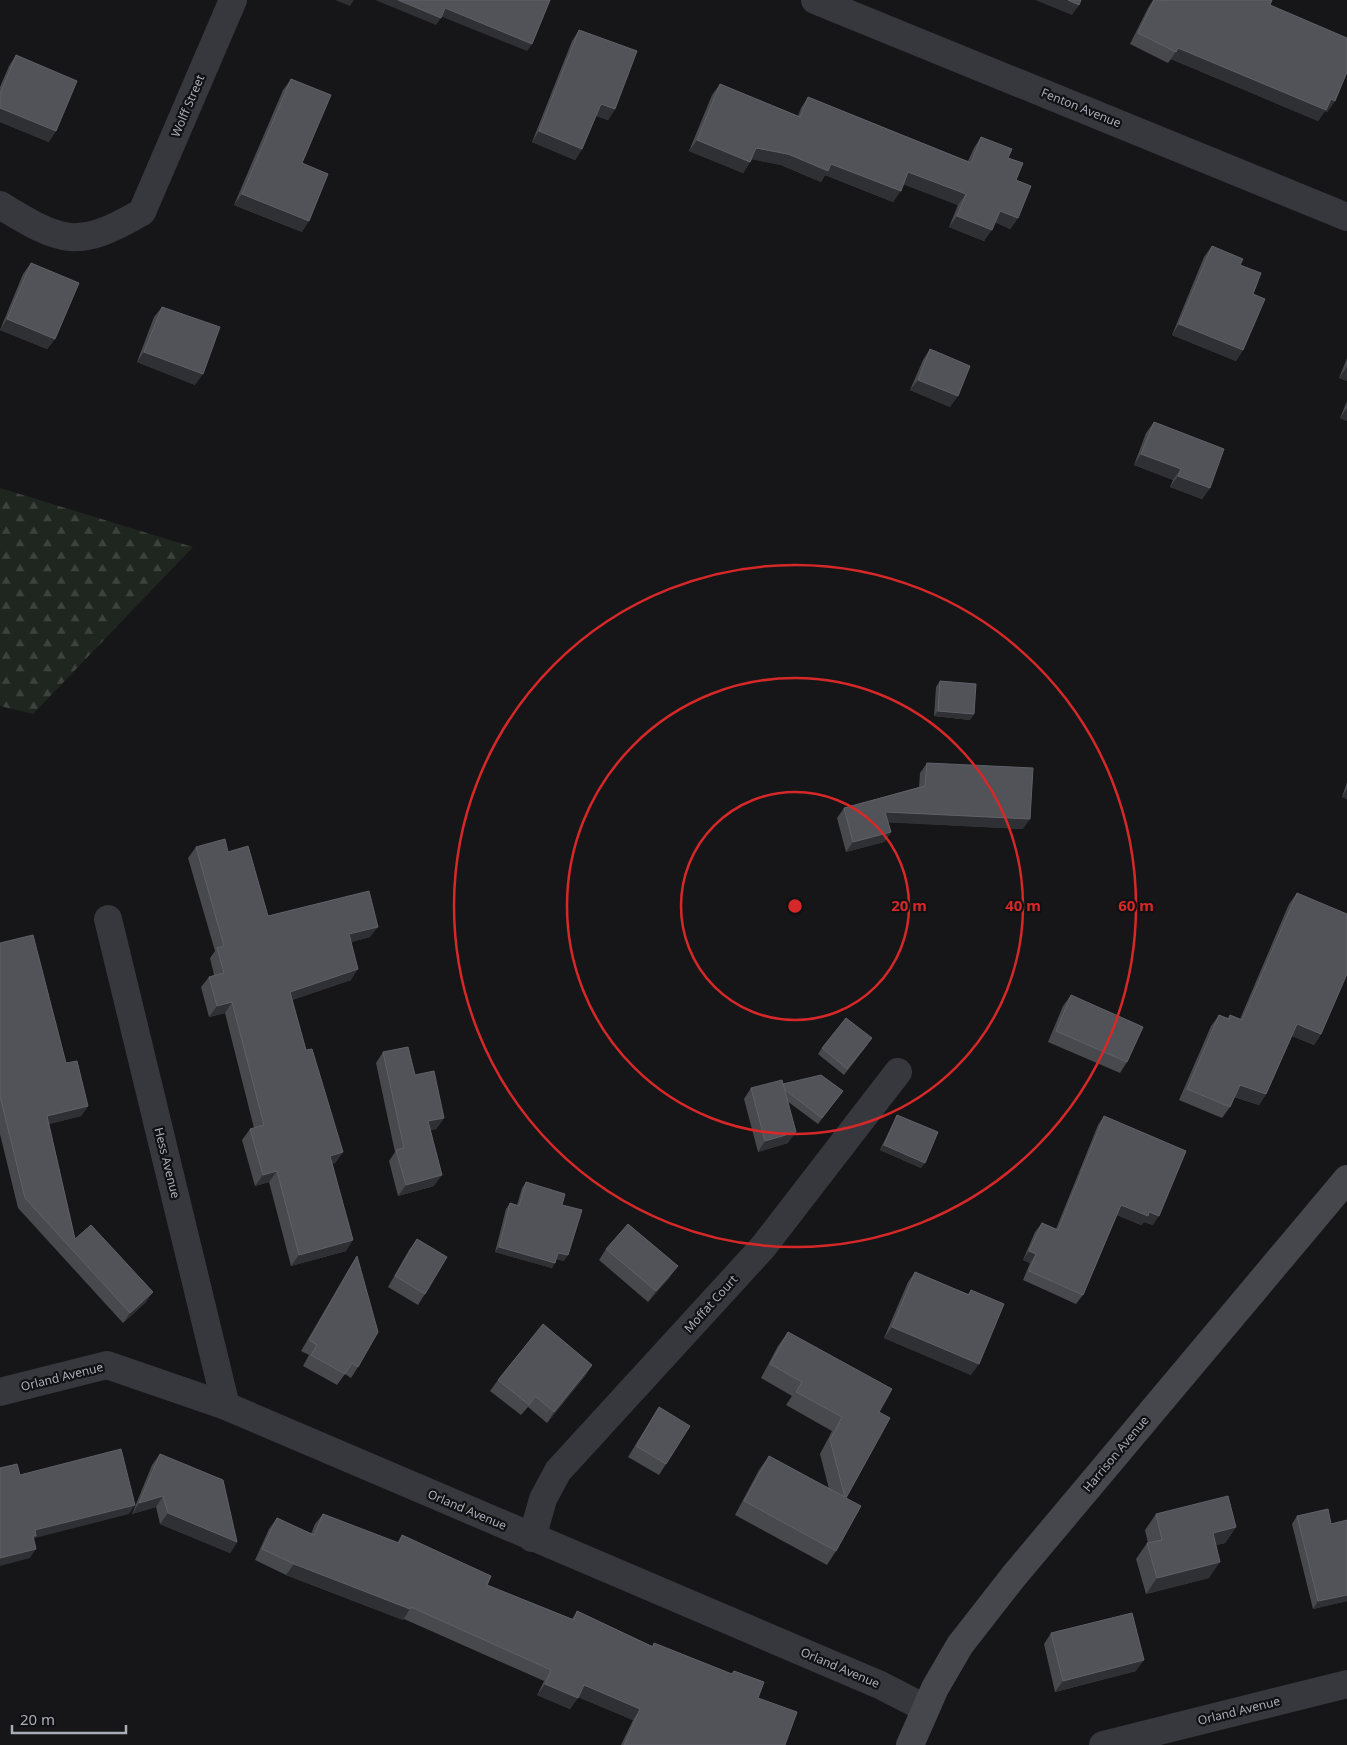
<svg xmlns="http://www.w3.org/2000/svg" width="1347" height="1745" viewBox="0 0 1347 1745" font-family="'Noto Sans',sans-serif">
<defs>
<pattern id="forest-firs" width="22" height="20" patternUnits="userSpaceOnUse" patternTransform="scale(1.25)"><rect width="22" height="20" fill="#1e261f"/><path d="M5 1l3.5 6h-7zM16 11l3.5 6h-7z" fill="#3c433d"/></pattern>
</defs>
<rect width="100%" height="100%" fill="#161618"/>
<path fill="url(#forest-firs)" d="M0,488L193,547L33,714L0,706Z"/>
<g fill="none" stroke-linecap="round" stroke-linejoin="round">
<g stroke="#37383d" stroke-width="28">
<path d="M815,0L1347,217"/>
<path d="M0,205C62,243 77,250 142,212L233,0"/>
<path d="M108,919L226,1406"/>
<path d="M0,1392L107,1365L226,1406L880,1685L925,1708"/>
<path d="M532,1538L543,1499L558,1471L763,1247L898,1072"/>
<path d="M1103,1745L1347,1684"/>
</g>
<path stroke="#45474d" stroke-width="28" d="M910,1745L935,1688L960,1645L1013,1577L1347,1179"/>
</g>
<g fill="#47494d">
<path d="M1153,0H1272L1270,5L1335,101L1327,112L1325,111L1318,121L1171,59L1168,63L1130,44L1148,8Z"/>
<path d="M579,30L615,109L608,120L596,116L582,149L575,160L532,142L572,41Z"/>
<path d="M16,55L49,142L0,122V87L9,66Z"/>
<path d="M291,79L302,163V232L234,205L283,90Z"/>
<path d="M720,84L798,116L801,108L808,97L968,161L974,148L981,137L1008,158L1016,180L1018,218L1010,229L995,222L984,241L949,227L958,205L903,184L893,202L825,175L821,182L781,165L752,159L743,173L689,151L712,95Z"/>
<path d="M1212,246L1253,294L1243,350L1236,361L1172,335L1204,257Z"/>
<path d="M31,263L55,339L47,349L0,330L23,274Z"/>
<path d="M162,307L195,385L137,362L154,317Z"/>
<path d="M930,349L950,407L910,390L923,360Z"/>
<path d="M1347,358V381L1339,378Z"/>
<path d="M1347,401V421L1340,418Z"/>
<path d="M1154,422L1210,488L1202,499L1170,487L1173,480L1134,465L1146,433Z"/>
<path d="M940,681L974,714L970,720L934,716L936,687Z"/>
<path d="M927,763L1023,829L888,822L891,832L884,842L846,852L837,818L844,808L919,787L920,773Z"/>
<path d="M1347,782V799L1342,797Z"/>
<path d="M196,847L228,852L268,916L370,937L351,942V980L292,1000L306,1050L343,1152L335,1163L332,1164L346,1251L291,1266L269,1182L255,1186L242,1140L250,1129L254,1128L225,1013L209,1017L201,987L209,977L214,975L210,958L215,951L188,858Z"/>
<path d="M1297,893L1321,1034L1314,1045L1292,1036L1266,1094L1259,1105L1234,1097L1230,1107L1222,1118L1179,1100L1211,1026L1219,1015L1227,1019L1230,1015L1240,1019L1289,904Z"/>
<path d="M0,943L88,1106L81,1116L49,1124L75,1239L146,1302L123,1323L18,1208L0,1134Z"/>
<path d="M1071,995L1127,1062L1120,1073L1048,1042L1063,1006Z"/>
<path d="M868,1044L844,1075L818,1054L822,1048Z"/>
<path d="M383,1052L415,1075L444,1118L436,1129L430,1130L434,1186L398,1196L389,1161L395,1152L376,1063Z"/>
<path d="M783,1084L843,1091L818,1124L787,1101L788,1143L758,1152L744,1099L751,1088Z"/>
<path d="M897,1115L921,1168L880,1150L894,1121Z"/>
<path d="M1104,1116L1153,1225L1144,1222L1141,1225L1117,1215L1083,1295L1076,1304L1023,1280L1030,1263L1023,1260L1035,1232L1042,1223L1056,1229L1098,1125Z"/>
<path d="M526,1182L562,1205L564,1261L556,1259L552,1268L495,1252L506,1209L510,1203L517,1205L522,1188Z"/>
<path d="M417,1239L425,1294L418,1305L388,1287L409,1250Z"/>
<path d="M606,1249L670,1277L648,1302L599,1260Z"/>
<path d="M357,1256L358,1367L351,1378L345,1374L337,1385L303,1366L309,1355L301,1351L350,1267Z"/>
<path d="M915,1272L968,1294L971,1290V1375L884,1338L908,1282Z"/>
<path d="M788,1332L879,1412L846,1498L836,1551L827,1565L735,1515L759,1470L769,1456L829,1489L820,1454L832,1431L786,1405L792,1396L761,1378L778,1346Z"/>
<path d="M592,1365L585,1376L547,1423L528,1407L521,1415L490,1391L498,1380Z"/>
<path d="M659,1407L666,1464L659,1475L628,1457L652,1418Z"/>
<path d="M160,1454L237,1542L230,1553L160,1524L156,1507L132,1514L152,1465Z"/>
<path d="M323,1514L397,1543L402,1535L487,1585L572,1619L577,1611L652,1646L654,1643L731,1674L734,1671L758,1698L785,1745H621L633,1720L578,1697L570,1709L537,1695L544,1681L404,1619L403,1620L286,1575L255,1560L269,1529L277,1518L311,1534L315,1524Z"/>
<path d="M1156,1514L1236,1527L1225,1543L1216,1545L1209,1578L1146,1594L1136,1559L1147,1543H1148L1145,1530Z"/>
<path d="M1297,1516L1331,1524L1347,1520V1601L1313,1609L1292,1524Z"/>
<path d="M1051,1633L1136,1671L1055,1692L1044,1644Z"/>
</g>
<g fill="#2f3033">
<path d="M335,0H354L350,6Z"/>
<path d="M375,0H398L441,18L436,25Z"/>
<path d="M1035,0H1068L1079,5L1072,15Z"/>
<path d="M445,8L532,44L527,51L440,16Z"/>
<path d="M1178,48L1331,99L1335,101L1327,112L1325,111L1318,121L1171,59Z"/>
<path d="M601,104L615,109L608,120L594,115Z"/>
<path d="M0,108L56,131L49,142L0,122Z"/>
<path d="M539,131L582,149L575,160L532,142Z"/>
<path d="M697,140L750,162L743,173L689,151Z"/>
<path d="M756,148L831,164L901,191L893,202L825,175L821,182L781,165L749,159Z"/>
<path d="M908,172L966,194L958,205L900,183Z"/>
<path d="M242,194L309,221L302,232L234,205Z"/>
<path d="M1000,211L1018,218L1010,229L992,221Z"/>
<path d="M957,216L992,230L984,241L949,227Z"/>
<path d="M7,319L55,339L47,349L0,330Z"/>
<path d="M1179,324L1243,350L1236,361L1172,335Z"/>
<path d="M144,352L203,374L195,385L137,362Z"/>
<path d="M1347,367V381L1339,378Z"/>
<path d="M918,380L958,396L950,407L910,390Z"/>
<path d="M1347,408V421L1340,418Z"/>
<path d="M1141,454L1181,469L1173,480L1134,465Z"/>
<path d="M1178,476L1210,488L1202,499L1170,487Z"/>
<path d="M938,711L974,714L970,720L934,716Z"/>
<path d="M1347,789V799L1342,797Z"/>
<path d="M885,812L1030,819L1023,829L878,822Z"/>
<path d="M891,832L884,842L846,852L853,842Z"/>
<path d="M378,927L370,937L341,945L349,934Z"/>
<path d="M358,969L351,980L283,1003L290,992Z"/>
<path d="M232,1002L225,1013L209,1017L217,1006Z"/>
<path d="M1297,1024L1321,1034L1314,1045L1290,1035Z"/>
<path d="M1240,1085L1266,1094L1259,1105L1232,1096Z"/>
<path d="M88,1106L81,1116L41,1126L47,1116Z"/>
<path d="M444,1118L436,1129L420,1132L428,1121Z"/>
<path d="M796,1132L788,1143L758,1152L765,1141Z"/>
<path d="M884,1145L925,1163L921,1168L880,1150Z"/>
<path d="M343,1152L335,1163L322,1167L330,1156Z"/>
<path d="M277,1171L269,1182L255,1186L263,1175Z"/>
<path d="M442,1175L434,1186L398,1196L406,1185Z"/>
<path d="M1121,1205L1149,1212L1159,1216L1153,1225L1144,1222L1141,1225L1115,1214Z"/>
<path d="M353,1240L346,1251L291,1266L299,1255Z"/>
<path d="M499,1247L555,1263L552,1268L495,1252Z"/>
<path d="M1029,1251L1036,1254L1030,1263L1023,1260Z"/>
<path d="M558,1253L568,1255L564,1261L554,1258Z"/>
<path d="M678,1266L670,1277L648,1302L656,1291Z"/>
<path d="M153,1292L146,1302L123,1323L130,1313Z"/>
<path d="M892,1327L979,1364L971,1375L884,1338Z"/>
<path d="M592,1365L585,1376L547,1423L554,1412Z"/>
<path d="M163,1496L156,1507L132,1514L139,1503Z"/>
<path d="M135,1505L129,1514L35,1538L30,1545L35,1530Z"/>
<path d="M168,1513L237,1542L230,1553L160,1524Z"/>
<path d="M1236,1527L1225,1543L1202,1549L1213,1533Z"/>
<path d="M36,1549L30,1558L0,1566V1558Z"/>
<path d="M1220,1562L1209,1578L1146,1594L1157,1578Z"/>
<path d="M294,1564L410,1609L403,1620L286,1575Z"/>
<path d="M1347,1595V1601L1313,1609L1318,1601Z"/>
<path d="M1144,1660L1136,1671L1055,1692L1063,1681Z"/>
<path d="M545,1684L578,1698L570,1709L537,1695Z"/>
<path d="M584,1685L640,1709L633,1720L576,1696Z"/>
</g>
<g fill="#525359" stroke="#5f6168">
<path d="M398,0H550L532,44L445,8L441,18Z"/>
<path d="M1068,0H1081L1079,5Z"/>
<path d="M1154,0H1161L1163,1L1164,0H1272L1270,5L1347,38V72L1335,101L1331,99L1326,110L1178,48L1176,52L1138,33Z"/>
<path d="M579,30L637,51L615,109L601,104L582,149L539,131Z"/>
<path d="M16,55L77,81L56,131L0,108V94Z"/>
<path d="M291,79L331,95L302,163L328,174L309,221L242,194Z"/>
<path d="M720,84L800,117L808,97L971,163L981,137L1012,149L1008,158L1023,163L1016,180L1031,186L1018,218L1000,211L992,230L957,216L966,194L908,172L901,191L831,164L828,171L788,154L756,148L750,162L697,140Z"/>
<path d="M1212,246L1243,259L1240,265L1261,273L1253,294L1265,299L1243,350L1179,324Z"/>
<path d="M31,263L79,283L55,339L7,319Z"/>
<path d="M162,307L220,327L203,374L144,352Z"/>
<path d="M930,349L970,366L958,396L918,380Z"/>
<path d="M1154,422L1224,449L1210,488L1178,476L1181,469L1141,454Z"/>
<path d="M940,681L976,684L974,714L938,711Z"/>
<path d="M927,763L1033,768L1030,819L885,812L891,832L853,842L844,808L925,786Z"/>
<path d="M225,839L228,852L248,846L268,916L369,891L378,927L349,934L358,969L290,992L306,1050L312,1049L343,1152L330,1156L353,1240L299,1255L277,1171L263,1175L250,1129L264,1125L232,1002L217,1006L209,977L224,973L217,948L224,946L196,847Z"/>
<path d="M1297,893L1347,914V974L1321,1034L1297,1024L1266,1094L1240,1085L1230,1107L1187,1089L1219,1015L1229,1019L1230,1015L1242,1020Z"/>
<path d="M33,935L66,1063L77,1061L88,1106L47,1116L75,1239L91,1225L153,1292L130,1313L25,1198L0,1096V943Z"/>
<path d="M1071,995L1143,1027L1127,1062L1056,1031Z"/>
<path d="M846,1018L872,1038L847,1069L822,1048Z"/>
<path d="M408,1047L415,1075L434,1071L444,1118L428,1121L442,1175L406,1185L396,1150L404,1148L383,1052Z"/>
<path d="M821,1075L843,1091L822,1118L785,1090L783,1084Z"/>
<path d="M782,1080L796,1132L765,1141L751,1088Z"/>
<path d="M897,1115L938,1132L925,1163L884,1145Z"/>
<path d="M1104,1116L1186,1151L1159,1216L1149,1212L1148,1216L1121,1205L1083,1295L1029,1271L1036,1254L1029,1251L1042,1223L1058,1230Z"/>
<path d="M526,1182L565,1194L562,1205L582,1210L568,1255L558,1253L555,1263L499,1247L510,1203L519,1206Z"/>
<path d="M628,1224L678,1266L656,1291L606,1249Z"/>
<path d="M417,1239L447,1257L425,1294L395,1276Z"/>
<path d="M357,1256L378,1332L358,1367L352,1363L345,1374L311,1355L317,1345L309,1340Z"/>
<path d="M915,1272L969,1295L971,1290L1004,1304L979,1364L892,1327Z"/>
<path d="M543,1324L592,1365L554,1412L535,1396L529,1405L498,1380Z"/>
<path d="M788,1332L892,1389L879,1412L890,1418L846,1498L861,1506L836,1551L744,1501L769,1456L845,1497L830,1440L842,1417L796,1392L802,1382L770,1364Z"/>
<path d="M659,1407L690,1426L666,1464L636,1446Z"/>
<path d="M121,1449L135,1505L35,1530L36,1536H33L36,1549L0,1558V1468L17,1464L20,1475Z"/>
<path d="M160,1454L223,1480L237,1542L168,1513L163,1496L139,1503Z"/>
<path d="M1228,1496L1236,1527L1213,1533L1220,1562L1157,1578L1147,1543L1162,1540L1156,1514Z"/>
<path d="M1328,1509L1331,1524L1347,1520V1595L1318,1601L1297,1516Z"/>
<path d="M323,1514L399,1543L402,1535L491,1576L487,1585L574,1620L577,1611L653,1647L654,1643L732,1674L734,1671L764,1682L758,1698L797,1712L785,1745H624L640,1709L584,1685L578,1698L545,1684L551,1670L411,1607L410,1609L294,1564L262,1549L277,1518L314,1535Z"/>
<path d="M1132,1613L1144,1660L1063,1681L1051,1633Z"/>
</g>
<g fill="none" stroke="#d62828" stroke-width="2.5">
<circle cx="795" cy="906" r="114"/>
<circle cx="795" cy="906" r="228"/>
<circle cx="795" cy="906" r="341"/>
</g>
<g text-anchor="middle" stroke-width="4.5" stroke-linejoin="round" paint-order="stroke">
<g font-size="12" fill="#a8adb8" stroke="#111113">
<text transform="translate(188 106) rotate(-67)" y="4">Wolff Street</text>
<text transform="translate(1081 108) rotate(22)" y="4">Fenton Avenue</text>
<text transform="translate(167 1163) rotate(76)" y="4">Hess Avenue</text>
<text transform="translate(711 1304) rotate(-48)" y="4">Moffat Court</text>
<text transform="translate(62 1377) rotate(-14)" y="4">Orland Avenue</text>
<text transform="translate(1116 1454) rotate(-50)" y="4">Harrison Avenue</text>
<text transform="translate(467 1510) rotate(23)" y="4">Orland Avenue</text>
<text transform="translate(840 1668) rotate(23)" y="4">Orland Avenue</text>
<text transform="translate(1239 1711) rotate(-14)" y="4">Orland Avenue</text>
</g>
</g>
<circle cx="795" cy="906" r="8" fill="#d62828" stroke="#111113" stroke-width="2.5"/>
<g font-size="15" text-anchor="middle" font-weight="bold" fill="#d62828" stroke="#111113" stroke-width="4.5" stroke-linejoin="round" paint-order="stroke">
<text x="909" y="911">20 m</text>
<text x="1023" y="911">40 m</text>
<text x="1136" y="911">60 m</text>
</g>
<path d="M12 1725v8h114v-8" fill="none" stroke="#a8adb8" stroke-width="2.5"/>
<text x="20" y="1725" font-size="15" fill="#a8adb8" stroke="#111113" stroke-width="4" paint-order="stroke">20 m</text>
</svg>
